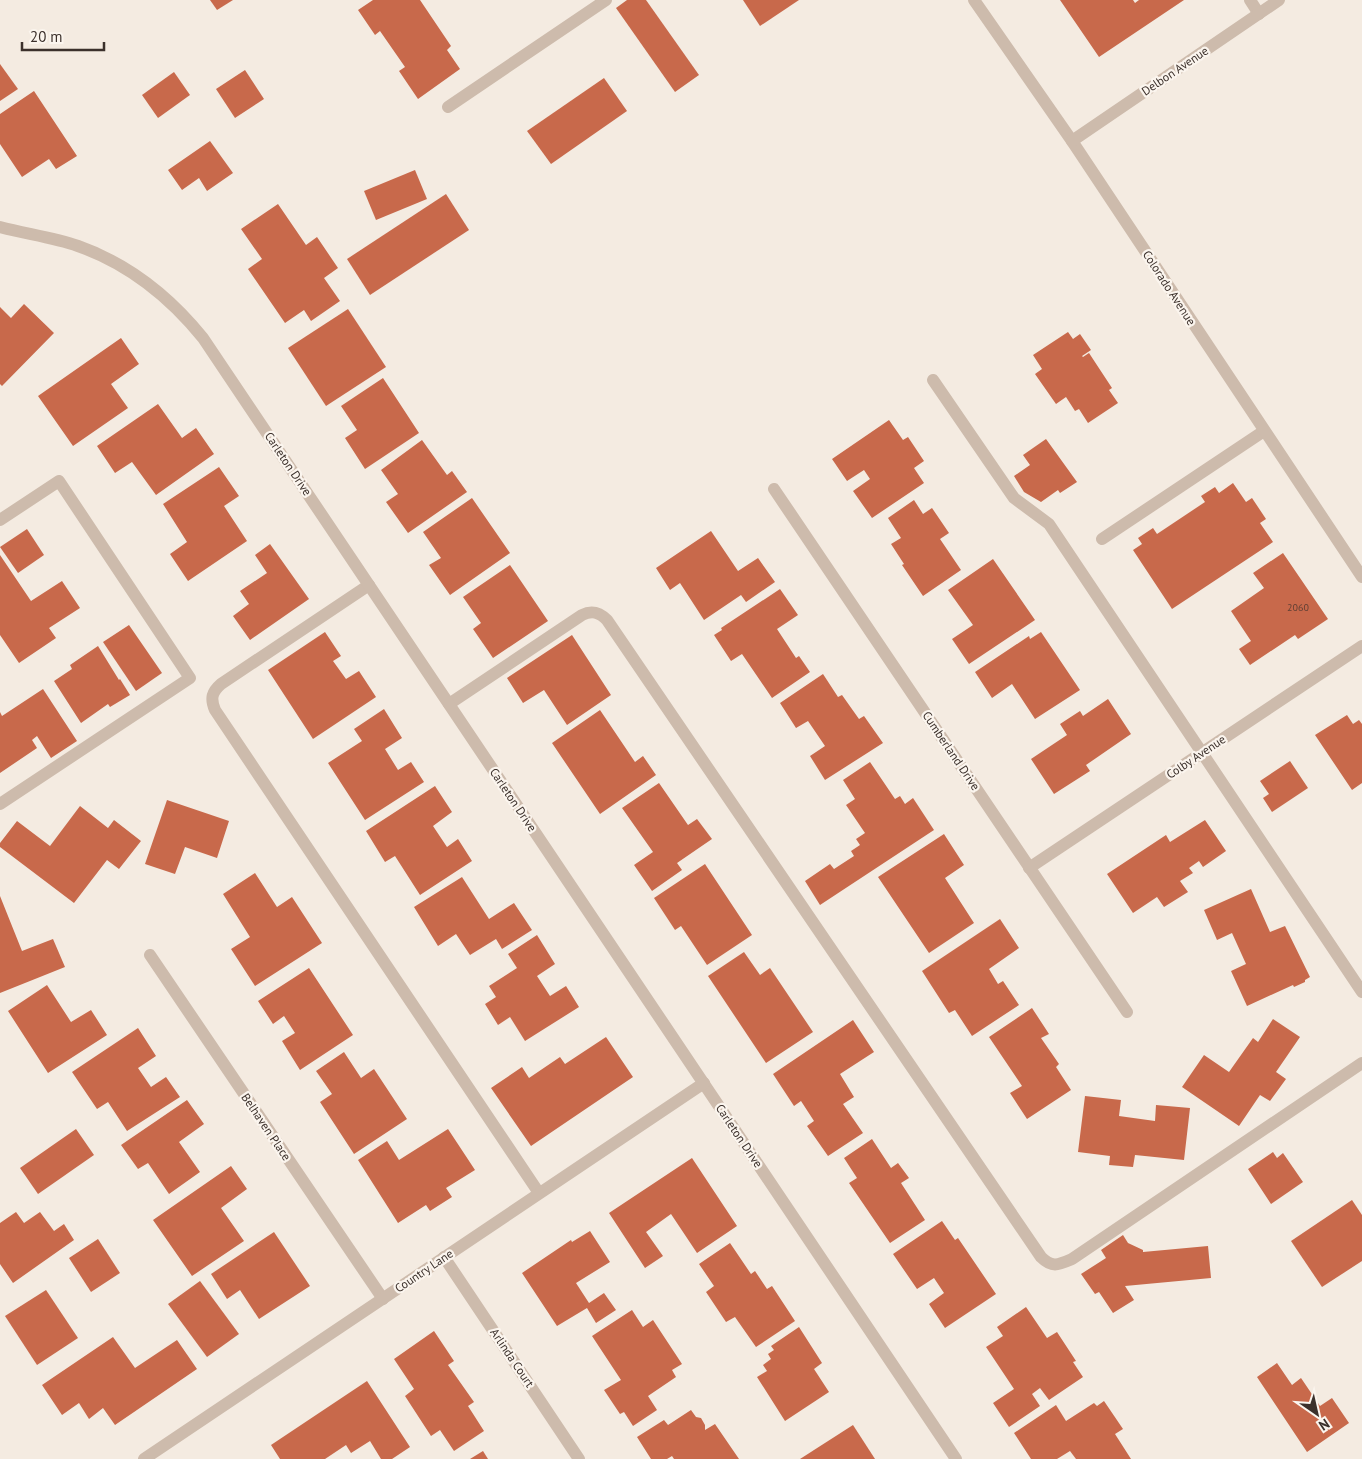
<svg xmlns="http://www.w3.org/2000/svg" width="1362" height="1459" viewBox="0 0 1362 1459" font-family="'PT Sans',sans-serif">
<rect width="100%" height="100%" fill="#f4ebe1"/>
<g fill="#c8694b">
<path d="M210,0H233L217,10Z"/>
<path d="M373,0H420L451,46L447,50L460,69L418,99L399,71L405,67L380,31L375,35L358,10Z"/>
<path d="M627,0H646L699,75L675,92L616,8Z"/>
<path d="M743,0H799L760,26Z"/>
<path d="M1060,0H1133L1135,3L1139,0H1184L1099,57Z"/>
<path d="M0,64L18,89L0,101Z"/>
<path d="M245,70L264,99L235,118L216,89Z"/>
<path d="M174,72L190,95L158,118L142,95Z"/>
<path d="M604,78L627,111L551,164L527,131Z"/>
<path d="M34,91L77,156L56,169L49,159L22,177L0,144V114Z"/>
<path d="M210,141L233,173L207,191L199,178L182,190L168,170Z"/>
<path d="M415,170L427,199L376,220L364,191Z"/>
<path d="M446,194L469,230L370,295L347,259Z"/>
<path d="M278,204L306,245L317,237L338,268L324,278L340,301L311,321L304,310L285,323L248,269L262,259L241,229Z"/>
<path d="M24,304L54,333L2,386L0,384V307L11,318Z"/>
<path d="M348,309L386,367L326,406L288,348Z"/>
<path d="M1068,332L1073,339L1080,334L1091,350L1082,356L1083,357L1089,353L1112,388L1109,390L1118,403L1088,423L1079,409L1075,411L1066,397L1056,404L1035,374L1042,369L1033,355Z"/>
<path d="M121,338L139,364L111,384L128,408L73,446L38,396Z"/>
<path d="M383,378L419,433L365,469L345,438L357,430L341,406Z"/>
<path d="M158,404L182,438L196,428L214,454L156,495L132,462L115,473L97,446Z"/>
<path d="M889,420L903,440L908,437L924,461L914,468L924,483L872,518L853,491L870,479L864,470L847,481L832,459Z"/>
<path d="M1046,439L1077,482L1060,493L1058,490L1041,502L1024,492L1014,476L1030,465L1023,455Z"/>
<path d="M422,440L447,475L452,471L467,492L408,533L386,502L398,494L381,470Z"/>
<path d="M219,467L239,496L224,506L247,541L188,581L170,554L187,542L163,504Z"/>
<path d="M1233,483L1246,502L1252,498L1266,519L1260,523L1273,542L1172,609L1133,550L1142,544L1138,538L1153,528L1157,534L1205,502L1201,496L1215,487L1219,493Z"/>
<path d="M472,498L510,553L450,595L429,565L441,558L423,532Z"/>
<path d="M914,500L923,514L932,508L949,533L940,539L961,570L923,596L902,565L904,564L891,544L901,538L888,518Z"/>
<path d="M27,529L44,555L18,573L0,547Z"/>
<path d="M711,531L738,571L758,558L775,582L746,602L741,595L704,620L680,583L670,590L656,568Z"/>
<path d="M270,544L309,599L250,640L233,616L249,604L240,591L267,573L255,555Z"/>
<path d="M1283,553L1328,619L1298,639L1295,635L1250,665L1239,649L1251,641L1231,611L1264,588L1253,573Z"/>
<path d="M0,555L31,601L62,581L80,608L49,628L56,638L19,663L0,635Z"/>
<path d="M993,559L1035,620L969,664L952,639L973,625L948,590Z"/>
<path d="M510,565L548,621L493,658L473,629L481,623L463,597Z"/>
<path d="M780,589L798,615L777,629L796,658L799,656L810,672L772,698L742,654L731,661L714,635L722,630L721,628Z"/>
<path d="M129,625L162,673L136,691L103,642Z"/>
<path d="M325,632L341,656L333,661L346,679L359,671L376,697L313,739L268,670Z"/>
<path d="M1041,632L1080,690L1035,719L1012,684L992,698L975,672L1029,636L1030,639Z"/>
<path d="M572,635L611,695L567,725L544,690L523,703L507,678Z"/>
<path d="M98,646L119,680L120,679L130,695L110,707L108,704L81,723L54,681L72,669L70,665Z"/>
<path d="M823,674L838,697L842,695L859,719L864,716L883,743L825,780L810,756L825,746L808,721L796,728L780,703Z"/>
<path d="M43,689L77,741L51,758L37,736L32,740L37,748L0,773V712L2,716Z"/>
<path d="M1108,699L1131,734L1086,765L1090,771L1054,794L1031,759L1067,735L1060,724L1080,711L1083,716Z"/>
<path d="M384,709L402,738L385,749L398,770L411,762L424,782L365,820L328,763L362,741L354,729Z"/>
<path d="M600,710L635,762L643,756L656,775L600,814L552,743Z"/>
<path d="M1347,715L1353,724L1359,720L1362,724V783L1352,790L1315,735Z"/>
<path d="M1290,761L1308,788L1272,812L1263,798L1269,794L1260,781Z"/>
<path d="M870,762L895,799L900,796L905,804L913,798L934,830L820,905L805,881L830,864L834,869L854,856L851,851L860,845L856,839L865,833L846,805L855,799L843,780Z"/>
<path d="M659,783L688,825L697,819L712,839L677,863L682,870L652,891L634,865L653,852L622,808Z"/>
<path d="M435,786L452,812L433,826L447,847L458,839L472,861L420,895L395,856L385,862L366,831Z"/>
<path d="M167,800L229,821L217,858L185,847L175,874L145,864Z"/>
<path d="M80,806L108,828L114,820L141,841L119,869L107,860L74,903L0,847V843L17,821L50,846Z"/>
<path d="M1205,820L1226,851L1203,867L1199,861L1189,868L1193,873L1180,881L1188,892L1164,907L1157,897L1133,913L1107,874L1166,835L1170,842Z"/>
<path d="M944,834L964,865L945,878L974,923L929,953L878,877Z"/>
<path d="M705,864L752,935L707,965L681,926L675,930L654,898Z"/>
<path d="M255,873L277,907L292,897L322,943L255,986L231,949L250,937L223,894Z"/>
<path d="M462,877L489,919L514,903L532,930L502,949L496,939L470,955L456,934L438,946L414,907Z"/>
<path d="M1251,889L1270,932L1285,926L1310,977L1305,980V982L1294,987L1293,985L1247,1006L1231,971L1246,964L1232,933L1217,940L1204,910Z"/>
<path d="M0,896L22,951L53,939L65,967L0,993Z"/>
<path d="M1000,919L1019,948L989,969L998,984L1003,981L1019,1005L972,1036L955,1010L949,1013L922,971Z"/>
<path d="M537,935L555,964L537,976L550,996L566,986L579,1007L525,1041L510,1017L498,1025L485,1004L496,997L489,986L517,968L508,954Z"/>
<path d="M744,952L760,975L770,968L813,1032L766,1063L708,976Z"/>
<path d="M309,968L353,1035L300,1070L282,1041L295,1033L284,1016L273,1024L258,1001Z"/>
<path d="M47,985L71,1022L91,1010L107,1035L48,1073L8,1011Z"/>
<path d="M1032,1008L1049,1034L1041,1038L1059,1064L1056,1067L1071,1090L1027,1119L1010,1093L1022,1086L989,1037Z"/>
<path d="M1273,1019L1300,1037L1276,1072L1286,1079L1270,1101L1260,1095L1239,1126L1182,1087L1204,1055L1229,1072L1253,1038L1258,1042Z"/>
<path d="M853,1020L874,1052L840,1074L854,1097L843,1104L863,1133L828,1156L807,1126L814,1121L801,1101L794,1106L773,1074Z"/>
<path d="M138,1028L156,1056L138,1068L151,1087L166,1077L180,1097L127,1131L108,1102L97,1109L72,1072Z"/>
<path d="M606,1037L633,1077L531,1146L491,1088L522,1067L529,1078L560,1057L565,1064Z"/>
<path d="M344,1052L361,1078L374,1069L407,1119L354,1154L320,1102L332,1094L316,1071Z"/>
<path d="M1085,1096L1121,1100L1119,1116L1155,1121L1156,1105L1190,1108L1184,1160L1135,1155L1133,1167L1109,1165L1110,1156L1078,1152Z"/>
<path d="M187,1100L204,1124L179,1142L200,1172L169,1194L148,1163L138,1169L121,1145Z"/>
<path d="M76,1129L94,1155L38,1194L20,1168Z"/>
<path d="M448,1129L475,1170L446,1188L452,1197L430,1211L426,1205L398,1223L358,1160L387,1141L399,1160Z"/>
<path d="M872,1139L891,1168L898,1163L909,1178L901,1183L925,1220L890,1243L849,1183L857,1178L844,1158Z"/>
<path d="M1273,1152L1277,1158L1283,1153L1303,1182L1271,1204L1248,1169Z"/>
<path d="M692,1158L737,1226L697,1253L671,1214L646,1232L663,1256L645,1268L609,1213Z"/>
<path d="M231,1166L247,1189L221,1208L244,1241L192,1276L153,1220Z"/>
<path d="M1352,1200L1362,1215V1261L1322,1287L1291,1241Z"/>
<path d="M16,1212L24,1223L40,1212L54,1231L64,1224L74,1240L13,1283L0,1264V1223Z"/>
<path d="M942,1221L955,1240L958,1238L996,1294L945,1328L929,1304L944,1293L934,1278L917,1289L893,1254Z"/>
<path d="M590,1231L610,1262L576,1283L589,1303L604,1293L616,1310L596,1323L587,1308L557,1326L522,1273L571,1240L572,1242Z"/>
<path d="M274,1232L310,1286L259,1319L240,1290L227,1299L211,1274Z"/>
<path d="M1123,1235L1128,1243L1143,1250V1252L1208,1246L1211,1278L1125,1286L1134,1300L1113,1313L1099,1292L1095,1294L1081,1274L1106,1258L1101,1250Z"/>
<path d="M98,1239L120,1273L91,1292L69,1258Z"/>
<path d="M730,1243L751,1274L755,1271L767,1289L772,1286L795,1321L756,1347L735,1317L726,1322L706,1292L714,1286L699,1264Z"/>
<path d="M200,1281L239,1334L207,1357L168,1304Z"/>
<path d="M46,1290L78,1338L37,1365L5,1316Z"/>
<path d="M1026,1307L1047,1338L1057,1332L1076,1361L1073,1362L1083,1377L1049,1400L1040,1388L1032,1394L1040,1406L1009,1427L993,1403L1014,1389L986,1347L1003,1336L997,1327Z"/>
<path d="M632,1310L643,1327L653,1320L682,1364L672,1370L676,1377L648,1396L657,1410L633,1426L624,1412L620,1414L604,1390L621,1380L592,1336Z"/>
<path d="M799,1327L822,1363L814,1369L829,1392L785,1421L757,1377L767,1371L763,1365L771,1359L768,1354L774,1350L771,1346Z"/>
<path d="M434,1331L454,1361L448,1365L474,1402L468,1406L484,1431L454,1451L440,1430L431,1436L405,1396L414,1389L394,1359Z"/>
<path d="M113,1337L135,1368L177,1340L197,1369L115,1425L103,1408L89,1419L79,1403L62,1415L42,1385Z"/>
<path d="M1277,1363L1292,1385L1301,1378L1320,1406L1332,1398L1349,1423L1307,1452L1257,1377Z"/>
<path d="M367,1381L410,1447L392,1459H381L370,1441L351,1453L346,1445L325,1459H280L271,1445Z"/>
<path d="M1104,1401L1123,1429L1115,1434L1131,1459H1076L1070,1451L1057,1459H1031L1014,1433L1056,1405L1066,1421L1094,1403L1097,1406Z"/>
<path d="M691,1410L696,1417L701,1418L705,1425V1430L715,1424L739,1459H674L672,1456L667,1459H651L637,1437L664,1420L668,1425Z"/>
<path d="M853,1425L875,1459H800Z"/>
<path d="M483,1451L488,1459H470Z"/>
</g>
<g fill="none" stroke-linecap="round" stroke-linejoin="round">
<g stroke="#cdbbac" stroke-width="12">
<path d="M1250,0L1259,14"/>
<path d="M448,107L606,0"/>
<path d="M933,380L1014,498L1049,524L1362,992"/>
<path d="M1102,539L1264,431"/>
<path d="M369,585L221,684C212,692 210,698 215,710L539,1193"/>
<path d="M449,704L582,615C592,610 599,612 607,620L1041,1257C1052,1268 1058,1265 1072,1259L1362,1063"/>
</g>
<g stroke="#cdbbac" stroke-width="12">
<path d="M974,0L1072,141L1362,577"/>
<path d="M1072,141L1279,0"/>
<path d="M0,227C26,234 53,237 78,246C129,264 169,296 203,338L956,1459"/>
<path d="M774,489L1127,1012"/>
<path d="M0,520L59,481L190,678L0,804"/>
<path d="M1029,868L1362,646"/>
<path d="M150,955L383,1299"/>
<path d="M444,1257L579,1459"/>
<path d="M144,1459L704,1083"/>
</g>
</g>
<g text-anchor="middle" stroke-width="4.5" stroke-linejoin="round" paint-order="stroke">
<g font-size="10" fill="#5e3e33">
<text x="1298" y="611">2060</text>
</g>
<g font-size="12" fill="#3b302b" stroke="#fbf5ee">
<text transform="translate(1175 71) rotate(-34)" y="4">Delbon Avenue</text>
<text transform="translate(1169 288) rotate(57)" y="4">Colorado Avenue</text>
<text transform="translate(288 464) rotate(56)" y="4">Carleton Drive</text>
<text transform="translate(951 751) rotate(56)" y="4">Cumberland Drive</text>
<text transform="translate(1196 757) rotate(-34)" y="4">Colby Avenue</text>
<text transform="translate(513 800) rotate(56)" y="4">Carleton Drive</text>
<text transform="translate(266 1127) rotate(56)" y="4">Belhaven Place</text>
<text transform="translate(739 1136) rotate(56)" y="4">Carleton Drive</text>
<text transform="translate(424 1271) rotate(-34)" y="4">Country Lane</text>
<text transform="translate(512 1358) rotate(56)" y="4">Arlinda Court</text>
</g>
</g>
<g transform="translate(1317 1414) rotate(146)" stroke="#fbf5ee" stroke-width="4" paint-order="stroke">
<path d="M0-4L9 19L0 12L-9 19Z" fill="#3b302b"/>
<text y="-8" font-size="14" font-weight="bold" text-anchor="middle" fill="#3b302b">N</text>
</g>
<path d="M22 42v8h82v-8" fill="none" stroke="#3b302b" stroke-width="2.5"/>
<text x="30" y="42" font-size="15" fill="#3b302b" stroke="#fbf5ee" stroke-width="4" paint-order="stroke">20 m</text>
</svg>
